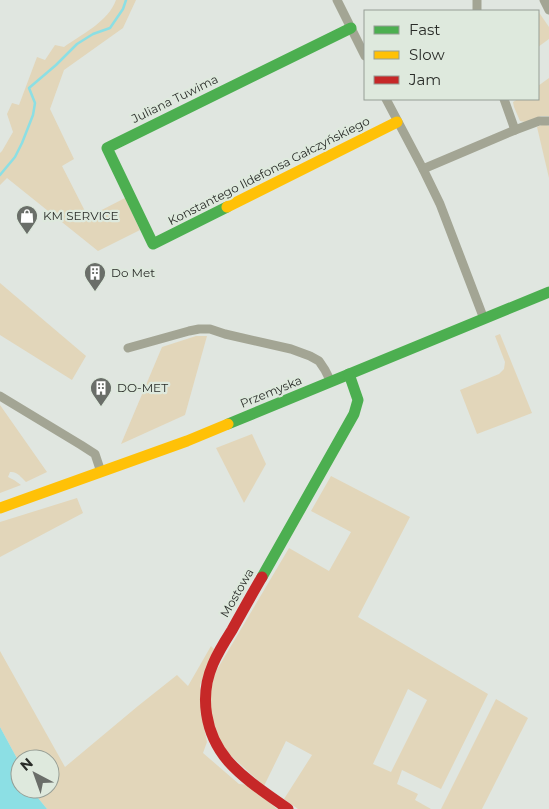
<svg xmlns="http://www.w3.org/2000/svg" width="549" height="809" viewBox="0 0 549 809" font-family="Montserrat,sans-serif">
<rect width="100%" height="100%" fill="#e0e6e0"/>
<g fill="#e2d6ba" fill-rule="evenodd">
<path d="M116,0H136L123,28L64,70L50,109L74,159L62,166L88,217L125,198L140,230L98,251L7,178L0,185V153L2,151L13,132L7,114L12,103L19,105L37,57L45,60L55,45L64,47C82,34 108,22 116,0Z"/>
<path d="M538,11L549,27V39L538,47Z"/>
<path d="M549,78V116H541L525,122L520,121L514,107L513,102L518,99H538V86Z"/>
<path d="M544,124L549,126V178L537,127Z"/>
<path d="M0,283L86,356L72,380L0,335Z"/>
<path d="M500,334L532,413L477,434L460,390L499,374L504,369L505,362L495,336Z"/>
<path d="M196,336H207L185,415L121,444L162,347Z"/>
<path d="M0,405L47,472L26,482C21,477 17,471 10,472L8,477L14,480L21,485L0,493Z"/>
<path d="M252,434L266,464L244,503L216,448Z"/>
<path d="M331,476L410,517L358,617L488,694L441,789L402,770L397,784L418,794L415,800L431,809H298L284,799L312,755L286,741L264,786L228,753L215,735L209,699L215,673L289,548L329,571L351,532L311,511ZM408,689L427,700L391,772L373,764Z"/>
<path d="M77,498L83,513L0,557V522Z"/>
<path d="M211,646L214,649L200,685L201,713L207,742L203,753L239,784L249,785L277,809H47L38,798L34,789H50V759H20V764L0,727V651L65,767L138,706L177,675L188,686Z"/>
<path d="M496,699L528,718L482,809H441Z"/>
</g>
<path fill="#8cdfe4" d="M0,727L20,764V789H34L38,798L47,809H0Z"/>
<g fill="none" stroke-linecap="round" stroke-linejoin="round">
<path stroke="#8cdfe4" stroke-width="2.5" d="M0,175L15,157L22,143L33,115L35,103L29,88L56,65L77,44L93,34L110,28L123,9L126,0"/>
<g stroke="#a3a594" stroke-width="9">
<path d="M337,0L365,56"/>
<path d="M544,0L549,10"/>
<path d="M477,11V0"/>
<path d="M386,99L423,169L440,204L484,319"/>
<path d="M504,99L515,130"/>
<path d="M423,169L515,130L539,121H549"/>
<path d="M128,348L189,331L199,329H210L225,334L291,349L310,356L319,361L325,370L331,382"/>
<path d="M0,396L81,445L95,454L101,472"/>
</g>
<g stroke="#4caf50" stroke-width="11">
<path d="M227,207L153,244L107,148L351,28"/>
<path d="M228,424L549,292"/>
<path d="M262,577L354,414L358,400L349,374"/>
</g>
<g stroke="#ffc107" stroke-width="11">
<path d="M227,207L397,122"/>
<path d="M0,508L187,441L228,424"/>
</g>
<path stroke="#c62828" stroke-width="11" d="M262,577C252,594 242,612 232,630C225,641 218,652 213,664C199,696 205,734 228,761C245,780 267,794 288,809"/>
</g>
<defs>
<g id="shop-pin" transform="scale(1.125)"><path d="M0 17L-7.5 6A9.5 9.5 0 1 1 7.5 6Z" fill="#6a6e69" stroke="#dee9dd"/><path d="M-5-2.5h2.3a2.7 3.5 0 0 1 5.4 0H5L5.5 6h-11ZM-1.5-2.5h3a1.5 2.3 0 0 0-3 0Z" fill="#fff"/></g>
<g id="building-pin" transform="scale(1.125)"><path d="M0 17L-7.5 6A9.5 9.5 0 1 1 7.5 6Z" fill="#6a6e69" stroke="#dee9dd"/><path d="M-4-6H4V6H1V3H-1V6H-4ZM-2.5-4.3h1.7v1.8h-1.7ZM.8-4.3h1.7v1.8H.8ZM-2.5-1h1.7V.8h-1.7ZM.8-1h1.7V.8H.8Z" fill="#fff"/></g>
</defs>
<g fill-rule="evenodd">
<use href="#shop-pin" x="27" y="216"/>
<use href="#building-pin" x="95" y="273"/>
<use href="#building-pin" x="101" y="388"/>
</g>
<g text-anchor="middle" stroke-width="4.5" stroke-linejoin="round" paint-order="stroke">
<g font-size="12" fill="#2a2d29" stroke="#dee9dd">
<text transform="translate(175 99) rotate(-26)" y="4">Juliana Tuwima</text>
<text transform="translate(269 171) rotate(-27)" y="4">Konstantego Ildefonsa Gałczyńskiego</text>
<text transform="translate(271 392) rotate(-22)" y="4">Przemyska</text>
<text transform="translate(237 593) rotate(-60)" y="4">Mostowa</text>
</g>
<g font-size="12" fill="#2a2d29" stroke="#dee9dd" text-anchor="start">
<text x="43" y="220">KM SERVICE</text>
<text x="111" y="277">Do Met</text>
<text x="117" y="392">DO-MET</text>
</g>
</g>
<rect x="364" y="10" width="175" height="90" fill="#dee9dd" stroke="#969e95"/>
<rect x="374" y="26" width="25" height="8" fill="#4caf50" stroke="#969e95"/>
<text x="409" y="35" font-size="15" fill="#2a2d29">Fast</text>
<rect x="374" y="51" width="25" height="8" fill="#ffc107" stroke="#969e95"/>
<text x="409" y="60" font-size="15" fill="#2a2d29">Slow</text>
<rect x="374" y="76" width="25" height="8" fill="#c62828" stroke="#969e95"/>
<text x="409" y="85" font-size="15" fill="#2a2d29">Jam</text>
<g transform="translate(35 774) rotate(319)"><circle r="24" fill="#dee9dd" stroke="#969e95"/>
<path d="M0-4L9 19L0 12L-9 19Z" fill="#6a6e69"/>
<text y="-8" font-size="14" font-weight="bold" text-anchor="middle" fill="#2a2d29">N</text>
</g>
</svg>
